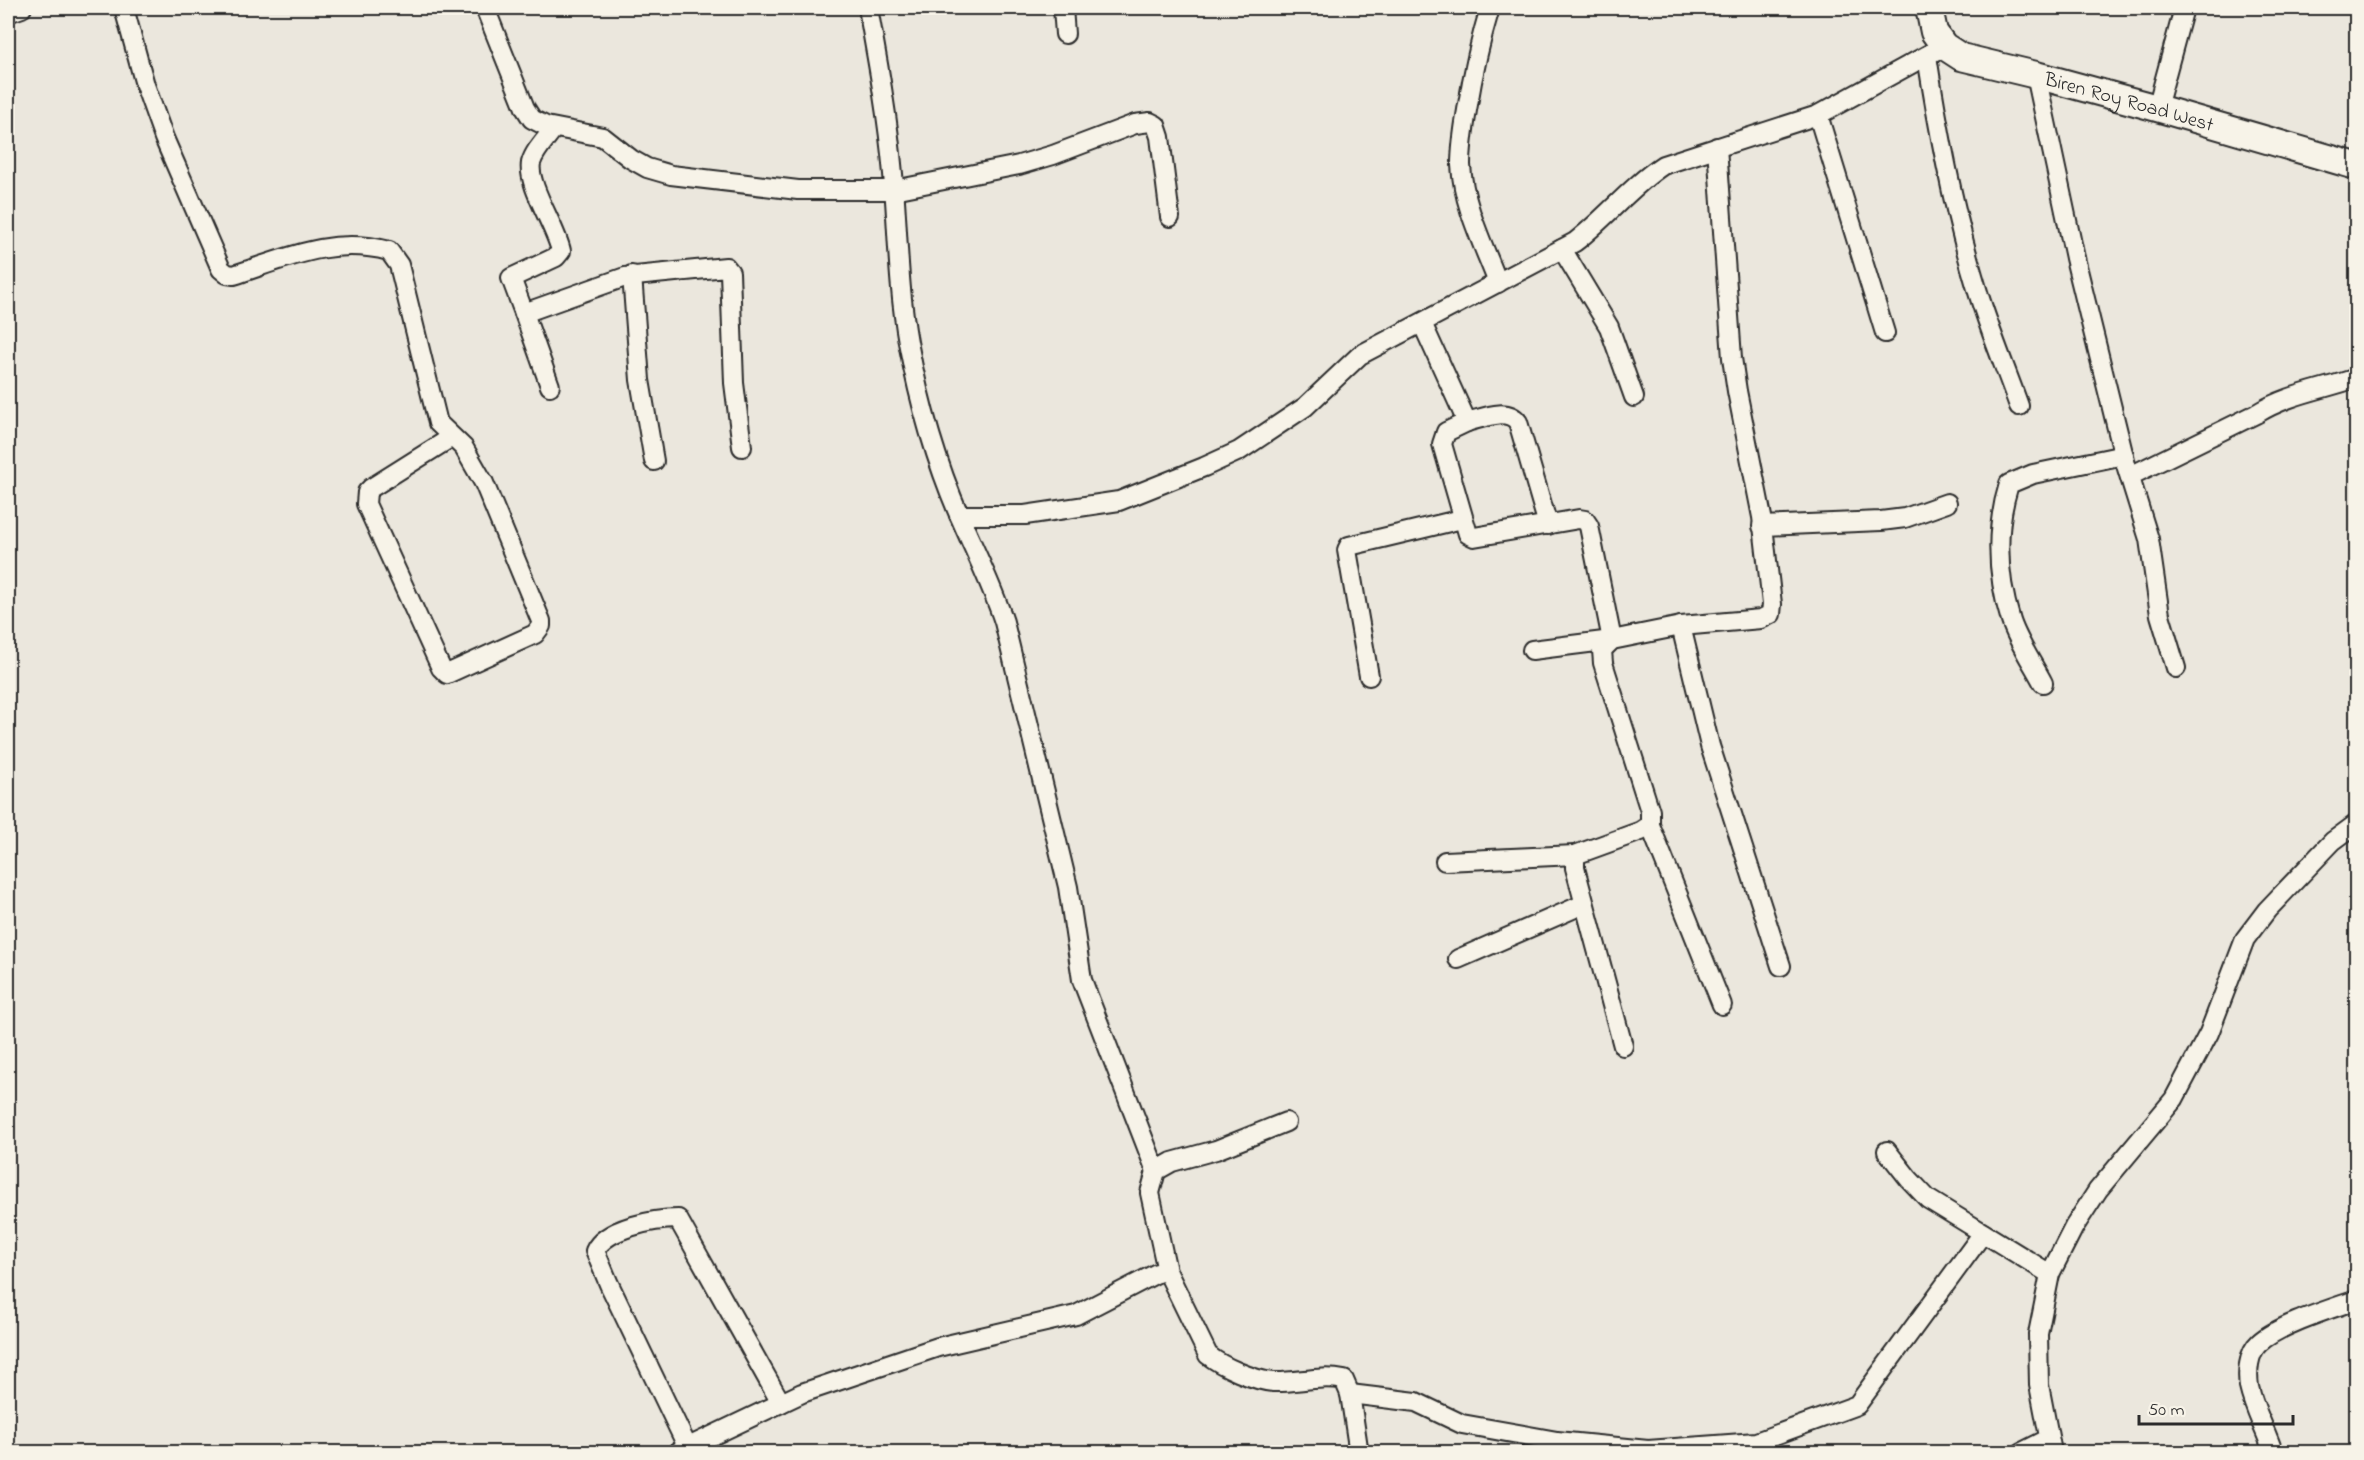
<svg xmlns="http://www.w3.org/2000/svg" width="2364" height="1460" viewBox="0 0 2364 1460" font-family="'Indie Flower',sans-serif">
<rect width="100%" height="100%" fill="#ebe7dd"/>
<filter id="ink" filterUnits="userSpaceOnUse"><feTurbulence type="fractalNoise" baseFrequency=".0167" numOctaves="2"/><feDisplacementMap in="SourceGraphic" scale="12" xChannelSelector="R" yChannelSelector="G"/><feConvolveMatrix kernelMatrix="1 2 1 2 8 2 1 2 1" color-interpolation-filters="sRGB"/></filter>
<g filter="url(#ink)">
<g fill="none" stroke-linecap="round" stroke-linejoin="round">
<g stroke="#2b2b2b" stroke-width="22">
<g id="street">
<path d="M124,8L145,85L164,138L221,269L227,274L234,275C286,258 333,236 389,251L399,265L438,423L464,448L484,483L541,621V626L535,634L447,674L441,668L366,504L367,492L371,488L452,437"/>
<path d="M485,8L525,108L532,119L546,126L603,137L631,159L647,168L671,175L798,190H894L1019,165L1053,155L1135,124L1150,122L1156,125L1160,137L1170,217"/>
<path d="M868,8C878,63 888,118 893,174C898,230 898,287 908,342C919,401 936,462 960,517C975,552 992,585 1004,622L1068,887L1082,980L1156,1171"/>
<path d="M1063,8L1065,34"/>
<path d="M1490,8C1479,44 1473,73 1467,110C1464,128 1461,147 1461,165C1463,205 1484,246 1498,283"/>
<path d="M8,13L22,8"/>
<path d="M1927,56C1939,135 1954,213 1977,289C1989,329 2005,367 2019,406"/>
<path d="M2036,75L2075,258L2126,465L2149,539L2160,615L2176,668"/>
<path d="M2157,108L2184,8"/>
<path d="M1818,115L1885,333"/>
<path d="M554,128C547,138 534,151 531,163C527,185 556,227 561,251L556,257L511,278L524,313L625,277L726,267L730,272L734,383L742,447"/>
<path d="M1562,249L1609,327L1634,397"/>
<path d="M632,275L640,380L654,461"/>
<path d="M524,313L550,386"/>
<path d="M1422,323L1467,422C1483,418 1507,407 1518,422L1548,525"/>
<path d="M1467,422L1446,432L1442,444L1468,534L1474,537L1579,519L1585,520L1589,526L1612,640L1532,650"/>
<path d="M2130,476L2256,414C2288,394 2322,390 2356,378"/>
<path d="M959,515H1025L1119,501L1204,467L1239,451L1305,407L1360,355L1575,242C1606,218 1631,186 1663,165L1818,115L1944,46"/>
<path d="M1762,526L1881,521L1905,518L1947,503"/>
<path d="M1681,626L1710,746L1781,966"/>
<path d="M1369,676L1347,550L1349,546L1462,519"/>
<path d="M2043,683C2033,664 2018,642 2011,621C1997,576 1995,529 2009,484L2033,474L2124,455"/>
<path d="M1650,825L1722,1005"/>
<path d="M1445,861L1575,855"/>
<path d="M1458,959L1584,904"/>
<path d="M1623,1046L1575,868V855L1641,831L1650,825V811L1603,663L1602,650L1612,640L1681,626L1761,619L1771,614L1772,604L1762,517L1737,391L1732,358L1717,147"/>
<path d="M1887,1151L1909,1179L1928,1199L2050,1274"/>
<path d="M1167,1271L1150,1193L1156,1171L1172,1162L1216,1150L1286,1122"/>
<path d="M1350,1394L1416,1402L1462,1424L1557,1441L1648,1450L1756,1442L1857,1405L1983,1233"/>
<path d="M688,1448L609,1284L595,1251C605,1228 655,1219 678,1219L781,1403"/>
<path d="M678,1452L802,1393L938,1347L1076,1315L1157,1273L1167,1271L1208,1355C1223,1367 1253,1380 1273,1382C1297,1383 1319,1375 1344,1380L1350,1394L1358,1447L1357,1452"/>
<path d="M2022,1452L2048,1439"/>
<path d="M2052,1452L2039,1385L2038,1334L2050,1274L2074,1227L2098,1190L2174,1099L2209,1033L2245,939L2267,910L2333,841L2356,824"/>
<path d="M2273,1452C2266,1430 2254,1410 2249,1387C2247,1373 2248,1353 2259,1343C2278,1325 2331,1309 2356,1300"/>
</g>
</g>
<g stroke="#2b2b2b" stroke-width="30">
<g id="secondary">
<path id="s1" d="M1929,8L1934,32L1944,46L1961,57L2036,75L2157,108L2356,166"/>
</g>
</g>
<use href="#street" stroke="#f7f3e8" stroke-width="18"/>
<use href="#secondary" stroke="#f7f3e8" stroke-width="26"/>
</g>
</g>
<g text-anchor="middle" stroke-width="5" stroke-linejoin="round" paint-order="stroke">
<g font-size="20" fill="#2b2b2b" stroke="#f7f3e8">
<text dy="7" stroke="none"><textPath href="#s1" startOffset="236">Biren Roy Road West</textPath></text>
</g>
</g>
<rect width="2364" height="1460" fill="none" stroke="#f7f3e8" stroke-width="30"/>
<rect x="15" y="15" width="2334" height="1430" fill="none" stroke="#2b2b2b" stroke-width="2" filter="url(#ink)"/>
<path d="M2139 1415v9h154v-9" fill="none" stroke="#2b2b2b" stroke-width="3"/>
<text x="2148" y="1415" font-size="18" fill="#2b2b2b" stroke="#f7f3e8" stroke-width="4.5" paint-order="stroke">50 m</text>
</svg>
